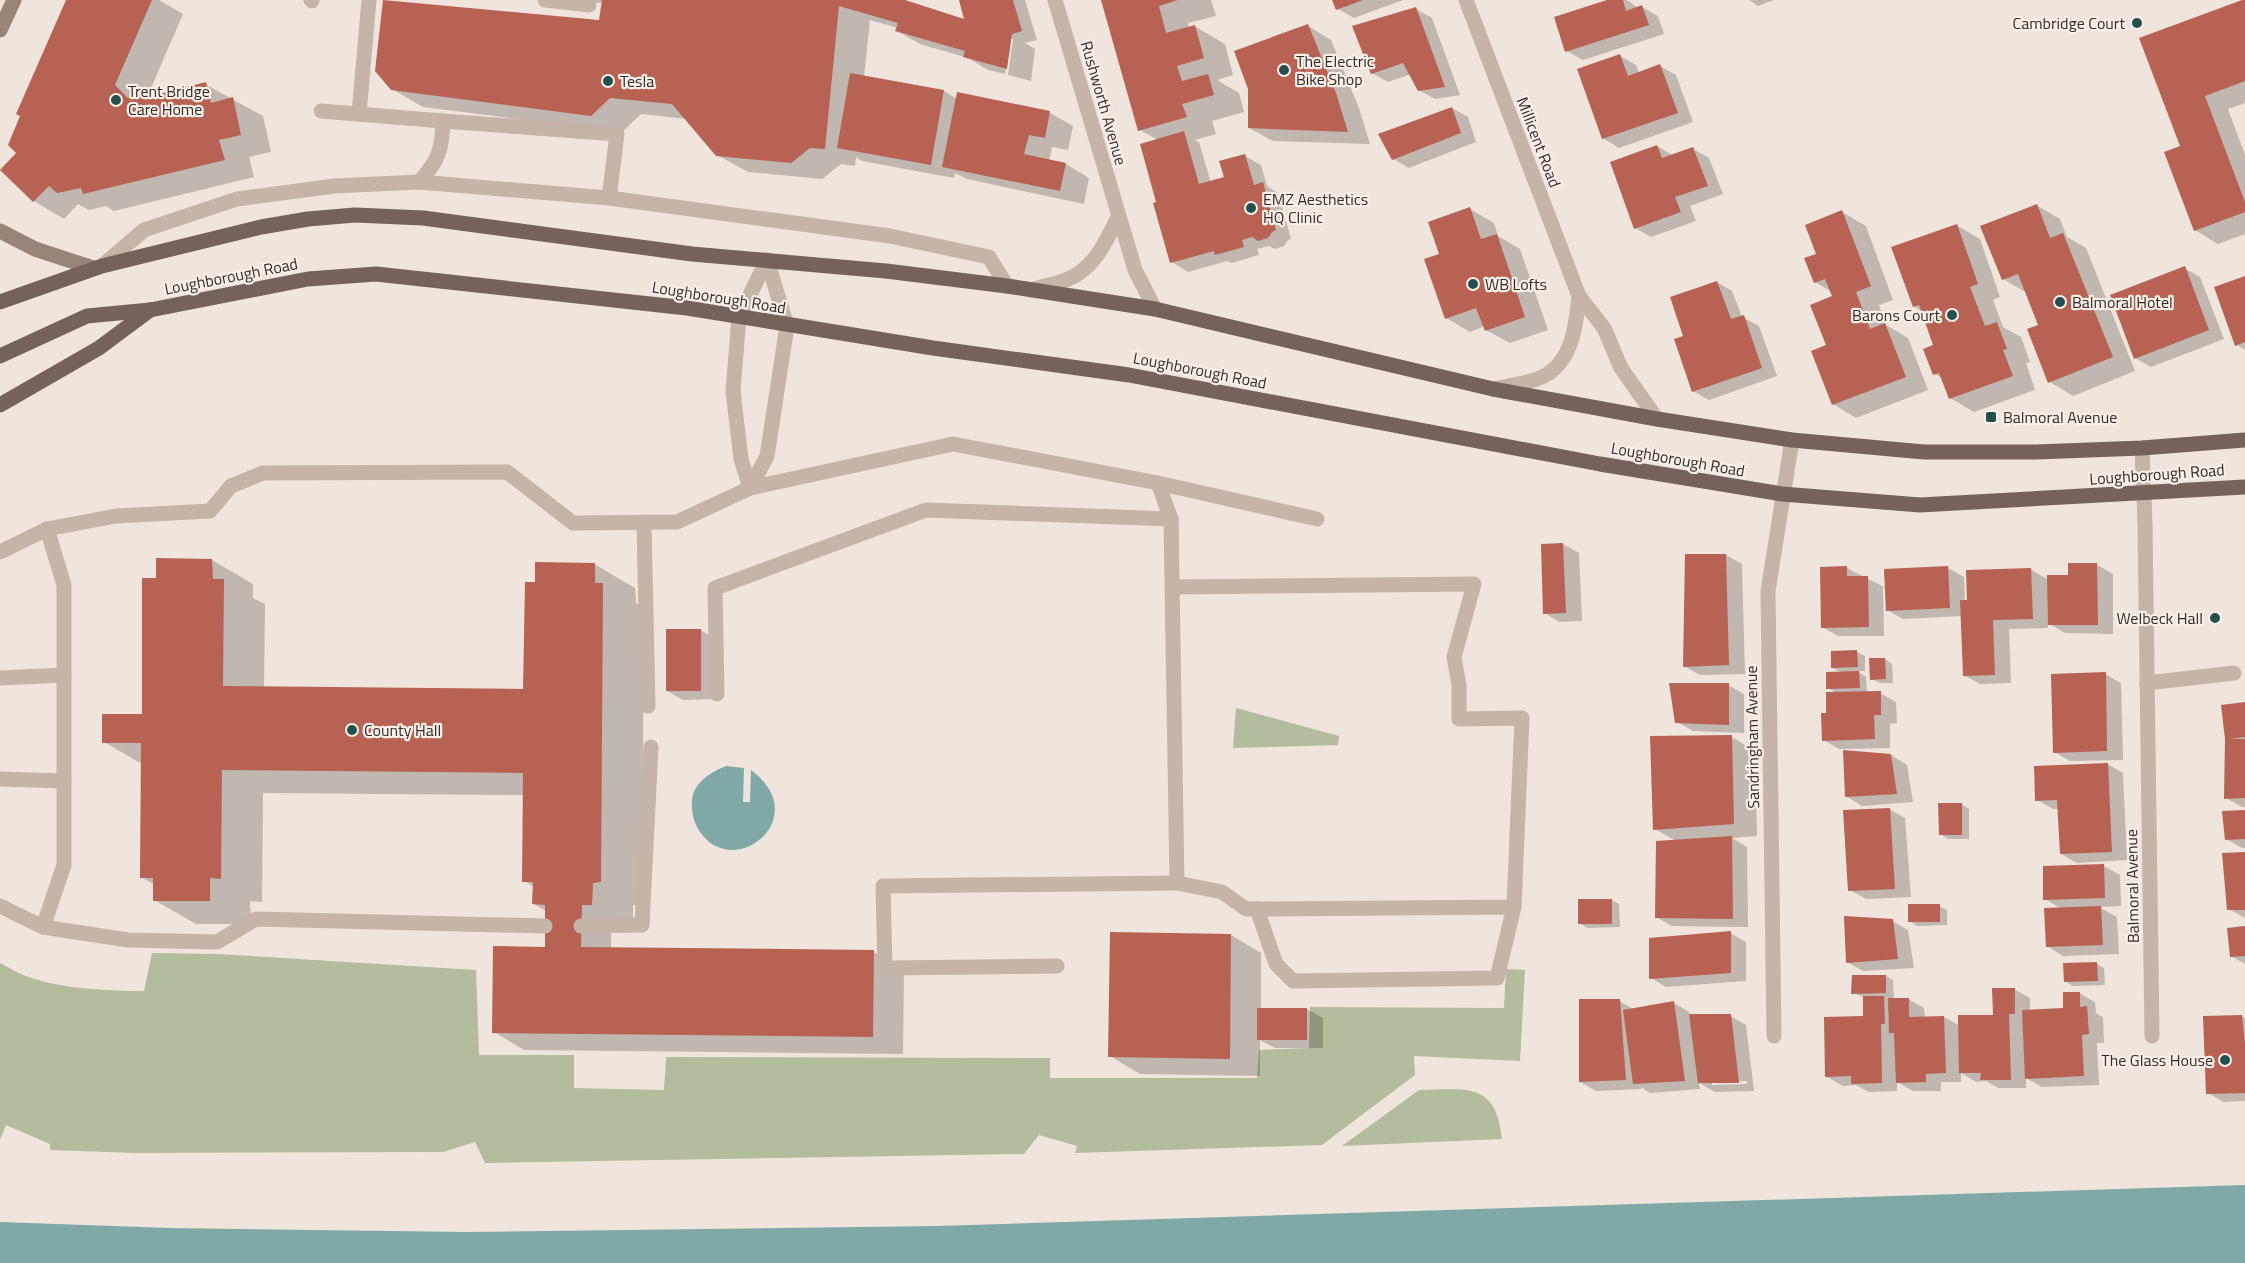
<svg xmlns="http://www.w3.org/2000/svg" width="2245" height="1263" viewBox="0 0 2245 1263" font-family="'Titillium Web',sans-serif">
<rect width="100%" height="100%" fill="#efe5dc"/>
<g fill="#b4bc9e">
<path d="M1236,708L1339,736L1338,745L1233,748Z"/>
<path d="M152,953L218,954L476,970L479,1055H574V1088L664,1090L666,1057L1050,1058V1078H1257L1259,1050L1309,1048L1310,1007L1504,1008L1506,969L1525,970L1520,1061L1414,1056L1415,1075L1322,1145L1075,1153L1077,1146L1039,1135L1024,1154L485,1163L475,1142L443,1152L135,1153L50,1150V1144L6,1125L0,1140V963C11,969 23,976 35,979C65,989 112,991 144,991Z"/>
<path d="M1419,1090C1465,1090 1496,1080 1502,1139L1342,1146Z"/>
</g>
<g fill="#7fa8a7">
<path d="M726,766L744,768L743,802H750L751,770C812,815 741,876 705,838C695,827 691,816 692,800C694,782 711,772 726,766Z"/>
<path d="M2245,1185V1263H0V1222L170,1228L467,1232L938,1226Z"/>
</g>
<g fill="#0003" fill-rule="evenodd">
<path d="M67,0H159L183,14L148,95L158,92L162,94L205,84L263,116L271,152L249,157L254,177L114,211L106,206L89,210L78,204L64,219L34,201L18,153Z"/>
<path d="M570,0H900L966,21L960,0H1025L1037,40L1025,43L1035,49L1031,81L1008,75L1013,39H1010L1005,74L988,70L968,58L920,44L897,31L898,28L870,20L864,77L944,91L957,99L958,93L1050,113L1073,126L1068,150L1052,147L1049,161L1066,164L1089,178L1084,204L967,179L955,173L954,178L862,161L856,157L855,166L841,164L822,179L748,172L717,155L687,119L641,114L622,132L423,107L392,89L601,22L603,3Z"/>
<path d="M1103,0H1211L1216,16L1188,23L1189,28L1194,26L1225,44L1233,75L1217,80L1239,93L1244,112L1212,121L1216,134L1195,140L1199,142L1211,183L1226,178L1245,156L1261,165L1267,186L1278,193L1291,239L1288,240L1284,246L1275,249L1269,246L1257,249L1259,255L1232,263L1227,261L1188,272L1172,262L1158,203V140L1140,130Z"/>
<path d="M1334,0H1403L1354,18L1338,9Z"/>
<path d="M1612,0H1627L1638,8L1642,7L1658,16L1664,34L1583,60L1567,51Z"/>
<path d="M1749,0H1774L1758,6Z"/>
<path d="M2245,1V103L2228,109L2245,155V234L2218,244L2195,230L2182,147Z"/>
<path d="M1416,9L1432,18L1460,95L1435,99L1419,90L1411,74L1388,82L1372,73Z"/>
<path d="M1308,26L1331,40L1359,108L1370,144L1273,141L1249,128Z"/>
<path d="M1620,56L1636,65L1639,73L1660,66L1676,75L1693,122L1619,148L1603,138Z"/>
<path d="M1452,108L1468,117L1476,142L1409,168L1393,159Z"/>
<path d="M1657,146L1674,156L1693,149L1709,158L1723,194L1690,206L1696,221L1651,237L1635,228Z"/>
<path d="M2036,205L2060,219L2067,237L2086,248L2135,371L2073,396L2050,382L2040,326L2027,293L2003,279Z"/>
<path d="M1470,209L1494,223L1498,236L1520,249L1548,330L1510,343L1486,330L1485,326L1470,332L1446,318L1441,255Z"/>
<path d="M1842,212L1866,226L1893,300L1879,305L1886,325L1908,338L1928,390L1856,418L1833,404L1828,346L1834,297L1832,292L1815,282L1818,254Z"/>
<path d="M1956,225L1980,239L2000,297L1993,300L2003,327L2021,337L2030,362L2026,363L2035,390L1974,412L1950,398L1942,378L1935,374V346L1923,312L1914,306Z"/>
<path d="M2184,268L2200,277L2224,339L2151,367L2135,358Z"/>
<path d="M2245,277V350L2237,345Z"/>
<path d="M1717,282L1732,291L1742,317L1759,326L1777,376L1709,400L1693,391L1685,337Z"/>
<path d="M1563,544L1579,553L1582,621L1560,622L1544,613Z"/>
<path d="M1726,555L1742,564L1745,674L1700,675L1684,666Z"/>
<path d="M212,560L253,584V598L265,604L264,688L525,691L537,584L594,564L635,588L636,603L644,608L642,905H633V928H611V949L873,952L904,969L903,1054L524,1050L494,1032L546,949V911L534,904V887L524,881V795L263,793L262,902L250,901L251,924H196L154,900L155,885L141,877L142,764L104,742L143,716L158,580Z"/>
<path d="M2069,565H2097L2113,574V634L2065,633L2048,623V628L2009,629L2011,683L1980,684L1964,675L1962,616L1903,619L1887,610L1886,588H1883L1884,636H1838L1822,627L1847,568L1886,588L1948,568L1964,577L1965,601L2030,569L2049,580L2069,576Z"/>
<path d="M700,630L716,639V699L683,700L667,691Z"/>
<path d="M1832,652H1857L1865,656V671H1857L1866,677L1867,693H1880L1896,702L1897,723L1890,724V748L1839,749L1823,740L1828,715L1838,694L1828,688L1842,673L1833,668Z"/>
<path d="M1885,659L1892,664L1893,683H1880L1872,679Z"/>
<path d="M2105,674L2121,683L2123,760L2070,761L2054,752Z"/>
<path d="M1728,685L1744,694V733L1693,731L1677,722Z"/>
<path d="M2245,704V807H2242L2226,798V739Z"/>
<path d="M1732,737L1755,751L1757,836L1732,838L1747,847L1748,927L1672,926L1656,917L1676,841L1655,829Z"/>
<path d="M1891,755L1907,765L1913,802L1862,806L1846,796Z"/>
<path d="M2107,764L2123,773L2127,860L2077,863L2061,854L2059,809H2053L2037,800Z"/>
<path d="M1961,804L1969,809V839H1948L1940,834Z"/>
<path d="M1889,809L1905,818L1911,897L1866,899L1850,890Z"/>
<path d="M2245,812V848H2242L2226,839Z"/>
<path d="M2245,853V918L2229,909Z"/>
<path d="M2104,866L2120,875L2121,906L2099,907L2117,917L2119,954L2063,956L2047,946L2062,909L2045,899Z"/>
<path d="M1612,900L1619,904L1620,927L1587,928L1580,923Z"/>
<path d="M1939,906L1947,910V925L1917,926L1910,921Z"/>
<path d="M1892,921L1908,930L1914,968L1863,971L1847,962Z"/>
<path d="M2245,928V964L2231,956Z"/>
<path d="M1730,933L1746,942V981L1666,987L1651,978Z"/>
<path d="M1231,935L1261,953V1009H1307L1323,1018V1048H1275L1260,1040V1076L1140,1074L1110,1056Z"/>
<path d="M2097,964L2104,968L2105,985L2073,986L2065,981Z"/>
<path d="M1886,976L1893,980L1894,999H1908L1924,1008L1925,1018L1944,1017L1960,1026L1994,1016L2014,989L2030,998V1011L2065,1009L2079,993L2095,1002L2096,1013L2103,1017L2104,1043H2097L2099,1085L2042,1087L2026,1078V1088H1998L1986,1081L1976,1082L1961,1073V1082H1941V1091H1913L1897,1082V1091L1869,1092L1856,1085L1843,1086L1827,1077L1865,1017L1864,997L1853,993Z"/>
<path d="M1619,1001L1635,1010L1674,1003L1689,1012L1690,1016H1730L1746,1025L1754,1091L1715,1092L1699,1083L1700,1089L1650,1093L1641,1087V1089L1596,1091L1580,1082ZM1747,1081V1084L1712,1085V1082Z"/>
<path d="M2242,1016L2245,1018V1101L2224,1102L2208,1093Z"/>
</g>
<g fill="#b76252">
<path d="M66,0H152L115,85L128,98L158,91L159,94L206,82L211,103L233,97L241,135L219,140L225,160L83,194L81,188L57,193L49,186L33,202L0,170L16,153L8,145L20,116L16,114Z"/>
<path d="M383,0L599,20L602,0H905L964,19L959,0H1013L1022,31L1012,34L1007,69L963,57L965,51L895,31L898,23L839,6L825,149L810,148L791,163L716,156L672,104L610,98L591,116L391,90L375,71Z"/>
<path d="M1101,0H1178L1159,6L1166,33L1195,25L1204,58L1177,66L1182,81L1208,74L1214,95L1182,104L1187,117L1138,131Z"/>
<path d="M1332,0H1363L1336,10Z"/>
<path d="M1607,0H1623L1626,11L1642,5L1649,25L1565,52L1554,17Z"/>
<path d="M2242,0H2245V81L2205,96L2245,202V212L2194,231L2164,152L2180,146L2139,38Z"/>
<path d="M1416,7L1445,87L1418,91L1403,63L1371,74L1352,26Z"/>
<path d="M1308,24L1336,93L1348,132L1248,128V89L1234,51Z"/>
<path d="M1620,54L1628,76L1660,64L1678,113L1602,139L1577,69Z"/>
<path d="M850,73L944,90L931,165L837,148Z"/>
<path d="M957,92L1050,111L1045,138L1029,135L1024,154L1066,163L1060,191L942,167Z"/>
<path d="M1452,107L1461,133L1392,160L1378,134Z"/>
<path d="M1184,131L1199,184L1224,177L1219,161L1245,154L1254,185L1263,182L1276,230L1272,232L1268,238L1258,241L1252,237L1242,240L1244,247L1215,255L1214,251L1170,263L1153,203L1156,202L1140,144Z"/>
<path d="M1657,145L1662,158L1693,147L1708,186L1675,197L1681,212L1634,229L1610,162Z"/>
<path d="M2037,204L2050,238L2063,233L2113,357L2048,383L2027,329L2038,325L2018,274L2002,280L1980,226Z"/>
<path d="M1470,207L1481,239L1497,234L1525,317L1485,331L1476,308L1445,319L1424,259L1439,254L1428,222Z"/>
<path d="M1842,210L1871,286L1856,292L1870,329L1885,323L1906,377L1832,405L1811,351L1826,345L1810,305L1832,296L1825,279L1814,283L1804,258L1816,254L1805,225Z"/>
<path d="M1957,224L1978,284L1970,287L1985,326L1997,322L2007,349L2003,350L2013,376L1949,399L1939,373L1933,375L1923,349L1933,345L1919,305L1913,307L1891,247Z"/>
<path d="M2185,266L2209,330L2134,359L2110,295Z"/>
<path d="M2245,276V342L2235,346L2214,287Z"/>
<path d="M1717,281L1731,319L1744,315L1762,368L1692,392L1674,339L1683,336L1670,297Z"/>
<path d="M1563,543L1566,613L1543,614L1541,544Z"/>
<path d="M1685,554H1726L1729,665L1683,667Z"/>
<path d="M156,558L212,559L213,579H224L223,686L523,689L525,582H535V562L595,563V583H603L601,882L593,883L592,905H582L581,947L874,950L873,1037L492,1033L493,946L545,947V905L532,904L533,882H522L523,773L222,770L221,879L210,878V901H153V878H140L141,743H102V714H142V578H156Z"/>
<path d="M2068,563H2097L2098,625H2048L2047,575H2068Z"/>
<path d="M1847,566V576H1868L1869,627L1821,628L1820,567Z"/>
<path d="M1948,566L1950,608L1886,611L1884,569Z"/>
<path d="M2031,568L2033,619L1993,620L1995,675L1963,676L1960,600H1967L1966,570Z"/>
<rect x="666" y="629" width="35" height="62"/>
<path d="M1857,650L1858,667L1831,668V651Z"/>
<path d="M1869,658H1885L1886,679L1870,680Z"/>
<path d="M1859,671L1860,688L1826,689V672Z"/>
<path d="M2106,672L2107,751L2053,753L2051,674Z"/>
<path d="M1669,683H1729V725L1675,723Z"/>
<path d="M1881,691V715H1874L1875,739L1822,741L1821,713H1826V692Z"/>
<path d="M2245,702V737L2230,739H2245V798L2224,799L2225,739L2221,705Z"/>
<path d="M1732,735L1734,824L1653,830L1650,736Z"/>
<path d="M1843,750L1891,754L1897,794L1845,797Z"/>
<path d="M2108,763L2112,852L2060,854L2057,800L2035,801L2034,766Z"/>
<path d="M1938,803H1962V835H1939Z"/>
<path d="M1890,808L1895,889L1848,891L1843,810Z"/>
<path d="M2245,810V839L2225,840L2222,811Z"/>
<path d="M1732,836L1733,919L1655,918L1656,841Z"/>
<path d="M2245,852V910H2227L2222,853Z"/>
<path d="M2104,864L2105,898L2043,900V866Z"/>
<rect x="1578" y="899" width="34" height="25"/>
<rect x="1908" y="904" width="32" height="18"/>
<path d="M2101,906L2103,945L2046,947L2044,908Z"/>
<path d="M1844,916L1893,919L1898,959L1846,963Z"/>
<path d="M2245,926V956L2230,957L2227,928Z"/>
<path d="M1731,931V973L1649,979V938Z"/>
<path d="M1110,932L1231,934L1230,1059L1108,1057Z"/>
<path d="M2097,962L2098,981L2064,982L2063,963Z"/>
<path d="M1852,975H1886V993L1851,994Z"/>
<path d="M1992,988H2015V1014H2009L2011,1080H1980L1981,1073H1959L1958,1015H1993Z"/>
<path d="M2063,992H2080V1007L2087,1006L2089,1034L2082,1035L2084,1076L2025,1079L2022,1010L2063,1008Z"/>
<path d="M1863,996H1884L1885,1024H1881L1882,1083L1851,1084V1076L1825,1077L1824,1017L1863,1016Z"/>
<path d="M1888,998H1909V1017L1944,1016L1946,1073L1926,1074V1082L1896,1083L1894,1033H1889Z"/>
<path d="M1579,999H1620L1626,1080L1579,1082Z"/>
<path d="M1674,1001L1685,1081L1633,1084L1623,1010Z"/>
<rect x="1257" y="1008" width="50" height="32"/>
<path d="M1689,1014H1731L1739,1083H1698Z"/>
<path d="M2242,1015L2245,1044V1093L2206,1094L2203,1016Z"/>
</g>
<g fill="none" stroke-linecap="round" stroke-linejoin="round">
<g stroke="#c5b4aa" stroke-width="15">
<path d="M311,0L312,1"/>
<path d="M545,0L589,5"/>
<path d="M321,111L443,121C442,149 439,161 419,182"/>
<path d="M359,114L369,0"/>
<path d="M443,121L617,134L609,198"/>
<path d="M102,266L144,230L237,199L334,186L419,182L609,198L890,236L989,257L1007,286"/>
<path d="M1158,483L1171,519L1177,883L1222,892L1246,909H1257"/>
<path d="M750,488L741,459L733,391L739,317L767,260"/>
<path d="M750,488L767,456L787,326L767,260"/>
<path d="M644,522L648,706"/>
<path d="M0,552L47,529L116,516L210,511L231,486L263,473L507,472L573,523L677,522L750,488L953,444L1158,483L1317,519"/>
<path d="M1172,587L1474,584L1454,657L1459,685V719L1522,718L1514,907L1497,978L1293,981L1276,964L1257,909L1514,907"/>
<path d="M0,678L64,675"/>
<path d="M2147,683L2234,673"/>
<path d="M717,694L715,588L926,510L1171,519"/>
<path d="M0,779L64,781"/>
<path d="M0,906L43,927L64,865V585L47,529"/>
<path d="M581,926L642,925L651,747"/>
<path d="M43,927L128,940L217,942L256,919L545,926"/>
<path d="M1057,966L885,968L883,886L1177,883"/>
</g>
<g stroke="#c5b4aa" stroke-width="15">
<path d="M1055,0L1135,270L1155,309"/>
<path d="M1466,0L1579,296L1604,328L1621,368L1657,419"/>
<path d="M1031,290C1043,286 1057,284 1068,279C1095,268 1106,241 1118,217"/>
<path d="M1493,389C1507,386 1531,383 1544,376C1573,360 1576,325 1579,296"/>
<path d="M2142,448L2145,524L2152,1036"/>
<path d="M1774,1036L1768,591L1792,440"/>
</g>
<g stroke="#99847b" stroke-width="15">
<path d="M0,30L14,0"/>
<path d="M0,231L35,249L93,268"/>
</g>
<g stroke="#74625b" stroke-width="15">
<path d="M0,302L102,266L261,227L308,219L355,215L423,218L692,254L886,271L1007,286L1155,309L1493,389L1657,419L1792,440L1924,452H2036L2142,448L2245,440"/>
<path d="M0,356L87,316L150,310L308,279L376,274L687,308L933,348L1129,375L1600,464L1782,494L1920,505L2245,487"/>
<path d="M0,405L99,348L150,310"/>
</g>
</g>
<g fill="#23504f" stroke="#f7efe8" stroke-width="2">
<circle cx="2137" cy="23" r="6"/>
<circle cx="1284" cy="70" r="6"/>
<circle cx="608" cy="81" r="6"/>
<circle cx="116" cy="100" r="6"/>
<circle cx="1251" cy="208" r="6"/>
<circle cx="1473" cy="284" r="6"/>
<circle cx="2060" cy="302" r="6"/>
<circle cx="1952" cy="315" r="6"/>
<rect x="1985" y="411" width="12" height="12" rx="3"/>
<circle cx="2215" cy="618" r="6"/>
<circle cx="352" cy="730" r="6"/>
<circle cx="2225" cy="1060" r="6"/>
</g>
<g text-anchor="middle" stroke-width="4.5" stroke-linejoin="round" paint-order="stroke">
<g font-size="16" fill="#342b28" stroke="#f7efe8" text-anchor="start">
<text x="2125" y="29" text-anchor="end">Cambridge Court</text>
<text x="1296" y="67">The Electric<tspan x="1296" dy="18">Bike Shop</tspan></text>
<text x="620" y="87">Tesla</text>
<text x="128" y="97">Trent Bridge<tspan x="128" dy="18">Care Home</tspan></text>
<text x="1263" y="205">EMZ Aesthetics<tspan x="1263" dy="18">HQ Clinic</tspan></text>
<text x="1485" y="290">WB Lofts</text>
<text x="2072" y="308">Balmoral Hotel</text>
<text x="1940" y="321" text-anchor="end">Barons Court</text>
<text x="2003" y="423">Balmoral Avenue</text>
<text x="2203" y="624" text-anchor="end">Welbeck Hall</text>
<text x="364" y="736">County Hall</text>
<text x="2213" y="1066" text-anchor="end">The Glass House</text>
</g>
<g font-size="16" fill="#342b28" stroke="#f7efe8">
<text transform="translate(1104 103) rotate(74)" y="6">Rushworth Avenue</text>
<text transform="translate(1539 142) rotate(69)" y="6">Millicent Road</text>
<text transform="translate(231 276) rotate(-11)" y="6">Loughborough Road</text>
<text transform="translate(719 297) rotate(9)" y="6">Loughborough Road</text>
<text transform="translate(1200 370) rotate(11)" y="6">Loughborough Road</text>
<text transform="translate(1678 459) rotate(10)" y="6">Loughborough Road</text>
<text transform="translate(2157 474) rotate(-4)" y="6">Loughborough Road</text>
<text transform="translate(1752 737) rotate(-91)" y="6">Sandringham Avenue</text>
<text transform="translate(2132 886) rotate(-91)" y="6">Balmoral Avenue</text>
</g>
</g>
</svg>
